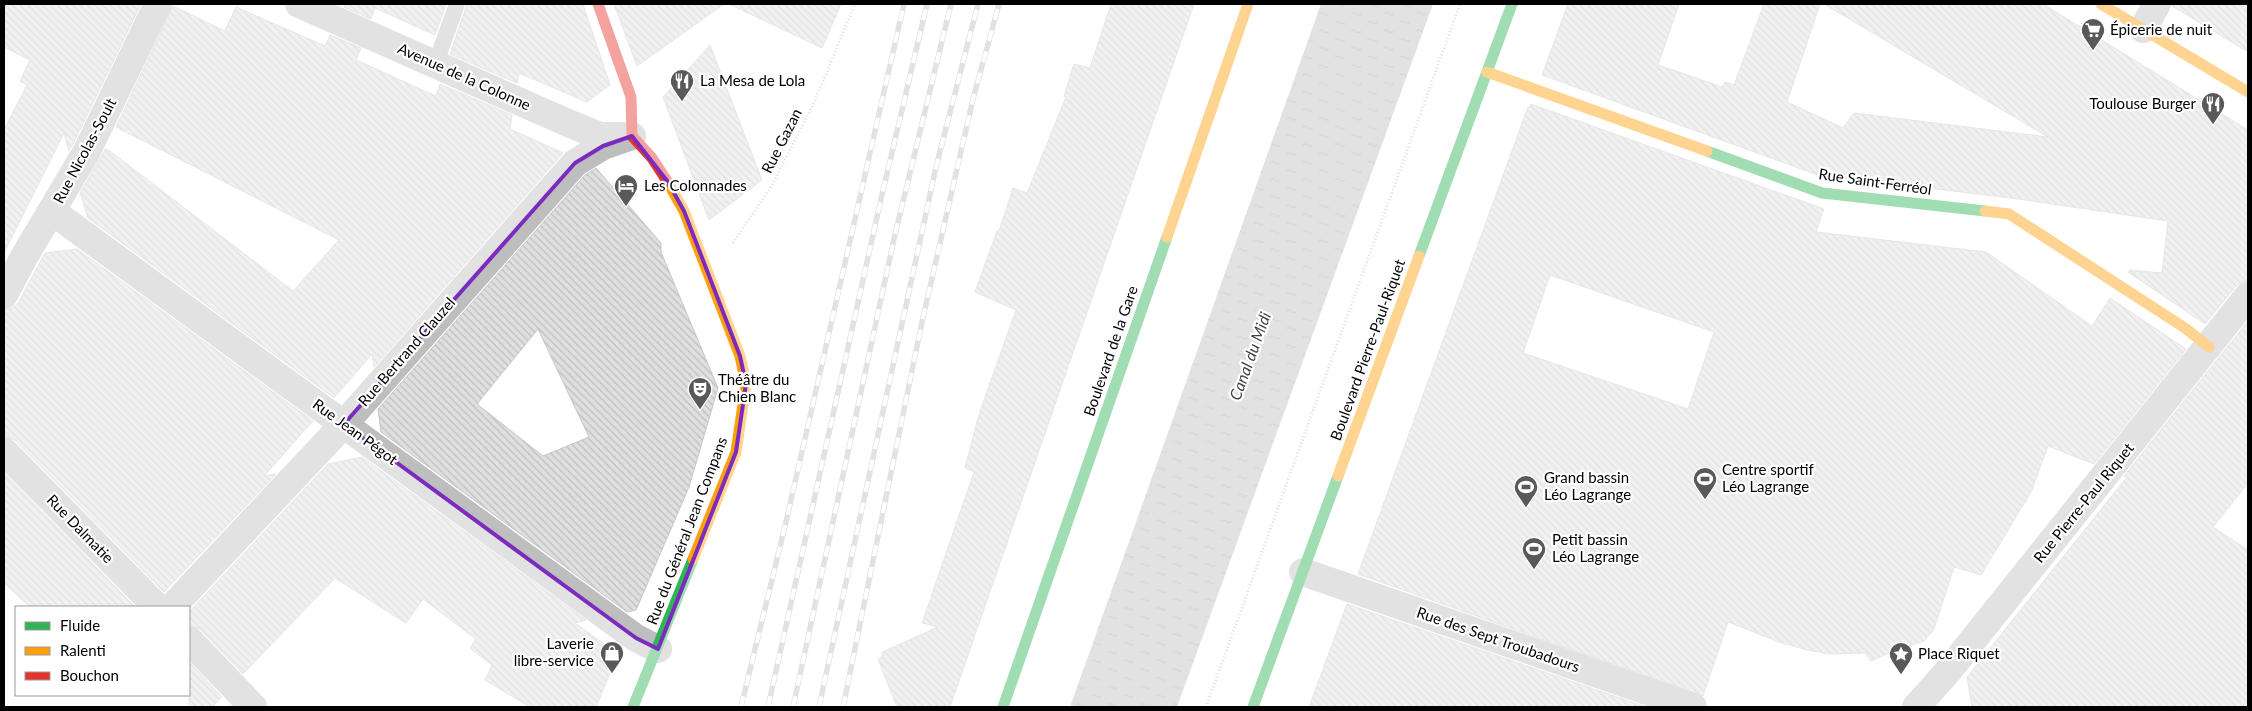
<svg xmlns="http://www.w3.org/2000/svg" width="2252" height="711" viewBox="0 0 2252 711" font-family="Lato,sans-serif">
<defs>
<pattern id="water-ripples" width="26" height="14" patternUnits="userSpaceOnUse" patternTransform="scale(1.25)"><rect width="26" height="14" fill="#bfbfbf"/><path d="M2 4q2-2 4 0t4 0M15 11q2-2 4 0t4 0" fill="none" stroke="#a2a2a2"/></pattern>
<pattern id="building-back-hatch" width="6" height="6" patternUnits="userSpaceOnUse" patternTransform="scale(1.25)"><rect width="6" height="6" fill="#dfdfdf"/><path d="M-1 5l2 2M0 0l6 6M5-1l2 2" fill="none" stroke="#bebebe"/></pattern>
</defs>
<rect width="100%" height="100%" fill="#fff"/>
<path fill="url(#water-ripples)" d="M1321,4H1433L1177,707H1070Z"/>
<g fill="url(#building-back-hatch)" stroke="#c7c7c7" fill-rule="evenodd">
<path d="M4,4H141L73,144L69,151L64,133L4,253V130L27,85L20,81L30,60L4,47Z"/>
<path d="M345,4H446L435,35L375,8L371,19L344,7Z"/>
<path d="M467,4H583L610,85L587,102L519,73L517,83L450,54Z"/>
<path d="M614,4H724L637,66Z"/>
<path d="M729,4H841L822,48Z"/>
<path d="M1111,4H1194L950,707H897L878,659L883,656L882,652L938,627L922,623L974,472L965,468L979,414L1016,310L975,292L997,231H999L1013,188L1027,193L1066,97L1064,96L1074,64L1090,68Z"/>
<path d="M1568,4H1679L1658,65L1722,87L1725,82L1734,85L1764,4H1820L1787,102L1843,128L1854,113L2048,137L1824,4H2043L2248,130V281L2242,282L2236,286L2205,324L2128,272L2130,270L2162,273L2168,221L2011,198L1835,177L1834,179L1826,178L1542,75Z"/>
<path d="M2173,4H2248V52L2172,6Z"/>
<path d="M173,6L225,31L236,7L325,46L330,35L361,48L356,60L436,96L440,84L512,115L510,129L563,153L374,367L372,354L334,398L88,218L80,193L106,148L293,291L339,240L116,127Z"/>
<path d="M710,45L762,180L709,220L663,97Z"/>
<path d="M1531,104L1824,209L1816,232L1986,252L2092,326L2110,298L2186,349L2094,464L2048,446L2031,492L1981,575L1954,567L1934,629L1924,641L1896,650L1871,661L1865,653L1829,654L1807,650L1782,643L1728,622L1703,696L1358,574L1528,107L1530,108ZM1550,275L1714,332L1688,409L1523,353Z"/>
<path d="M596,168L661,243V252L718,388L689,487L636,610L627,612L381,432L378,409L585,175ZM538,329L589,437L543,456L477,404Z"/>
<path d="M77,249L313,421L264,476L276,474L164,592L15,440L4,436V310L12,308L18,303L45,253Z"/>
<path d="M2248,321V483L2213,527L2248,550V707H1972L1967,677L2127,477L2124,476Z"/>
<path d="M362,457L586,620L575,623L618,654L596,707H530L485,680L492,665L470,648L476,639L423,599L406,623L335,578L243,674L200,629L189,625V612L328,464Z"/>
<path d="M4,473L135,607H30L4,583Z"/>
<path d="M1347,604L1646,707H1309Z"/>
<path d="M189,662L222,697L212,707H189Z"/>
</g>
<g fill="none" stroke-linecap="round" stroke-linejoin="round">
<g stroke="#b9b9b9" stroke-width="3" stroke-dasharray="1 2.5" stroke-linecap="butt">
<path d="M733,243L771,187L814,103L855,4"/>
<path d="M1206,707L1460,4"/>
</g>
<path stroke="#bebebe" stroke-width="16" d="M435,65L457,4"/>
<g stroke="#bebebe" stroke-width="28">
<path d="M299,4L568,123L600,136H626"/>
<path d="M2143,29L2157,4"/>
<path d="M53,212L636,638L658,649"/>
<path d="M4,295L24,257L87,151L158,4"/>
<path d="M4,451L157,607"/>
<path d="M1303,572L1693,707"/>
<path d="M172,607L344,424L575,163L603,146L632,136"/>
<path d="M189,640L253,707"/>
<path d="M1916,707L1949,670L2248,296"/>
</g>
<g stroke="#30b455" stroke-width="11">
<path d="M1707,151L1822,193L1985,211"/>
<path d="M1419,256L1512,4"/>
<path d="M633,707L693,559"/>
<path d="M1003,707L1167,237"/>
<path d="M1253,707L1338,476"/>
</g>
<g stroke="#ff9f0a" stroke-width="11">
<path d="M2101,4L2248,92"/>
<path d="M1487,72L1707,151"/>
<path d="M667,181L684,211L740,356L746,384L736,452L693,559"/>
<path d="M1985,211L2009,214L2185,328L2209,347"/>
<path d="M1167,237L1248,4"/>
<path d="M1338,476L1419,256"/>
</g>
<path stroke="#e5322d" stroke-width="11" d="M598,4L631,97L632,136L652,158L667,181"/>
<g stroke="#bebebe" stroke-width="5.5">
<g id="rail">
<path d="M741,707L786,522L904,4"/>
<path d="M768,707L881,199L927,4"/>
<path d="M793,707L894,239L951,4"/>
<path d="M819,707L936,167L978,4"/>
<path d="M843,707L922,322L973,99L999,4"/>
</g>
</g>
<use href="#rail" stroke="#fff" stroke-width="4" stroke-dasharray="11" stroke-linecap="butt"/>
</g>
<path d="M0 0H2252V711H0ZM632,136L668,182L684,211L740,356L746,384L736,452L658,649L636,638L344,424L575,163L603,146Z" fill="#fff" fill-opacity=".55" fill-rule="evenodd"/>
<path fill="none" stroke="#7b2cbf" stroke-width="4" stroke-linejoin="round" d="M632,136L668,182L684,211L740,356L746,384L736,452L658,649L636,638L344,424L575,163L603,146Z"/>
<defs>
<g id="supermarket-pin" transform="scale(1.25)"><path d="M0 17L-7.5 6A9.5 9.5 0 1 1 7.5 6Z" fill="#595959" stroke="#fff"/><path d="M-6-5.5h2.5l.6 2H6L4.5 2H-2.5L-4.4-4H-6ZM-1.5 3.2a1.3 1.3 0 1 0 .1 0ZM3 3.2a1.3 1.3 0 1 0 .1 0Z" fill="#fff"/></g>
<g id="restaurant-pin" transform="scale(1.25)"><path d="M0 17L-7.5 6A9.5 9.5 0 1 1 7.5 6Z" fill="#595959" stroke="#fff"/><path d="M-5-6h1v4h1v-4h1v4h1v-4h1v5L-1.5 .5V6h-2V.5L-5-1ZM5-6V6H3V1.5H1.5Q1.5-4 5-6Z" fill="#fff"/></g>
<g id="hotel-pin" transform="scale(1.25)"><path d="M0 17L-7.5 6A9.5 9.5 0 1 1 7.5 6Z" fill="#595959" stroke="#fff"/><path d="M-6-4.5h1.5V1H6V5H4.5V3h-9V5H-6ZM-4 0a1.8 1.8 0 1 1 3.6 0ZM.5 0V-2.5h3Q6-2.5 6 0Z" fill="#fff"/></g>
<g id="theatre-pin" transform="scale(1.25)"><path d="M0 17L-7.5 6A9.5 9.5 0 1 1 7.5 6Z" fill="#595959" stroke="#fff"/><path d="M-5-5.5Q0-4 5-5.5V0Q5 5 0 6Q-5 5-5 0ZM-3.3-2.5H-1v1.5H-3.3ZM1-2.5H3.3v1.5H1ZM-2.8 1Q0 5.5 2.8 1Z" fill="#fff"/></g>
<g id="stadium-pin" transform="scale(1.25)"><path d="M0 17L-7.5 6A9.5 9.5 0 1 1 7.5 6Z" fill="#595959" stroke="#fff"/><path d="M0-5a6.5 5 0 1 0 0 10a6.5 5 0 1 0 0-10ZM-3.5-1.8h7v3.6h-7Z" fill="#fff"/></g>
<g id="shop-pin" transform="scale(1.25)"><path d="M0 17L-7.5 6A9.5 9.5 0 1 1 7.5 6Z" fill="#595959" stroke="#fff"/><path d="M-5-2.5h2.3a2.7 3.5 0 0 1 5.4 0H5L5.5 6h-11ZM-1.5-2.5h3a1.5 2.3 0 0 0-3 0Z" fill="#fff"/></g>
<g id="sight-pin" transform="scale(1.25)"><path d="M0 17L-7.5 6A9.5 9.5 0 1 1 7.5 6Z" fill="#595959" stroke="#fff"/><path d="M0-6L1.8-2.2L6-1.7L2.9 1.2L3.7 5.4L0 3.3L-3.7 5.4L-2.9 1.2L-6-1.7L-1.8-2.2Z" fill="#fff"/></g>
</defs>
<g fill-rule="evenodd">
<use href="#supermarket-pin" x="2093" y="30"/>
<use href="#restaurant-pin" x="682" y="81"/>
<use href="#restaurant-pin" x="2213" y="104"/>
<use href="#hotel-pin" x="626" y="186"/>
<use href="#theatre-pin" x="700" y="389"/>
<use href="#stadium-pin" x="1705" y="479"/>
<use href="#stadium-pin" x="1526" y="487"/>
<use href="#stadium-pin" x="1534" y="549"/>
<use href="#shop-pin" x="612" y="653"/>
<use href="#sight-pin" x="1901" y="654"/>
</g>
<g text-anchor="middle" stroke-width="4.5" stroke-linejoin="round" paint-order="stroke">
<g font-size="15" fill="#000" stroke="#fff" text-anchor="start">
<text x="2110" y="35">Épicerie de nuit</text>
<text x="700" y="86">La Mesa de Lola</text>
<text x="2196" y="109" text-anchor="end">Toulouse Burger</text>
<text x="644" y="191">Les Colonnades</text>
<text x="718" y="385">Théâtre du<tspan x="718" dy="17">Chien Blanc</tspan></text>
<text x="1722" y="475">Centre sportif<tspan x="1722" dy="17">Léo Lagrange</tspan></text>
<text x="1544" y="483">Grand bassin<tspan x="1544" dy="17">Léo Lagrange</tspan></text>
<text x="1552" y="545">Petit bassin<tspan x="1552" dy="17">Léo Lagrange</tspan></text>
<text x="594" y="649" text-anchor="end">Laverie<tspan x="594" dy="17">libre-service</tspan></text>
<text x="1918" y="659">Place Riquet</text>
</g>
<g font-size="15" fill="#000" stroke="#fff">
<text transform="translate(464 77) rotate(24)" y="5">Avenue de la Colonne</text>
<text transform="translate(782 141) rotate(-63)" y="5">Rue Gazan</text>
<text transform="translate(85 151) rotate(-62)" y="5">Rue Nicolas-Soult</text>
<text transform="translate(1875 182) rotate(8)" y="5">Rue Saint-Ferréol</text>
<text transform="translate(1368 350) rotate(-70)" y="5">Boulevard Pierre-Paul-Riquet</text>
<text transform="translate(1111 351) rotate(-71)" y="5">Boulevard de la Gare</text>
<text transform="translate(407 352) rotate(-49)" y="5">Rue Bertrand Clauzel</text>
<text transform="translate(355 432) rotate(36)" y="5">Rue Jean Pégot</text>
<text transform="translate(2084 503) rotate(-51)" y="5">Rue Pierre-Paul Riquet</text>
<text transform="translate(80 529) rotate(46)" y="5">Rue Dalmatie</text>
<text transform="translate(687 531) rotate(-69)" y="5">Rue du Général Jean Compans</text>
<text transform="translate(1498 640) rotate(19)" y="5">Rue des Sept Troubadours</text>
</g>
<g font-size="16" font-style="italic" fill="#444" stroke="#fff">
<text transform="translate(1250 356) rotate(-70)" y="6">Canal du Midi</text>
</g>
</g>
<rect width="2252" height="711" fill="none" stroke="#000000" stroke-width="10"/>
<rect x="15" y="606" width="175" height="90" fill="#ffffff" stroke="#999999"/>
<rect x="25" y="622" width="25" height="8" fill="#30b455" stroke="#999999"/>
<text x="60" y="631" font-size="15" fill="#000000">Fluide</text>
<rect x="25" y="647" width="25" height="8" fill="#ff9f0a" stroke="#999999"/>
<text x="60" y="656" font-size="15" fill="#000000">Ralenti</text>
<rect x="25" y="672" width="25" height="8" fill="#e5322d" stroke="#999999"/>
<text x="60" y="681" font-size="15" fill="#000000">Bouchon</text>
</svg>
